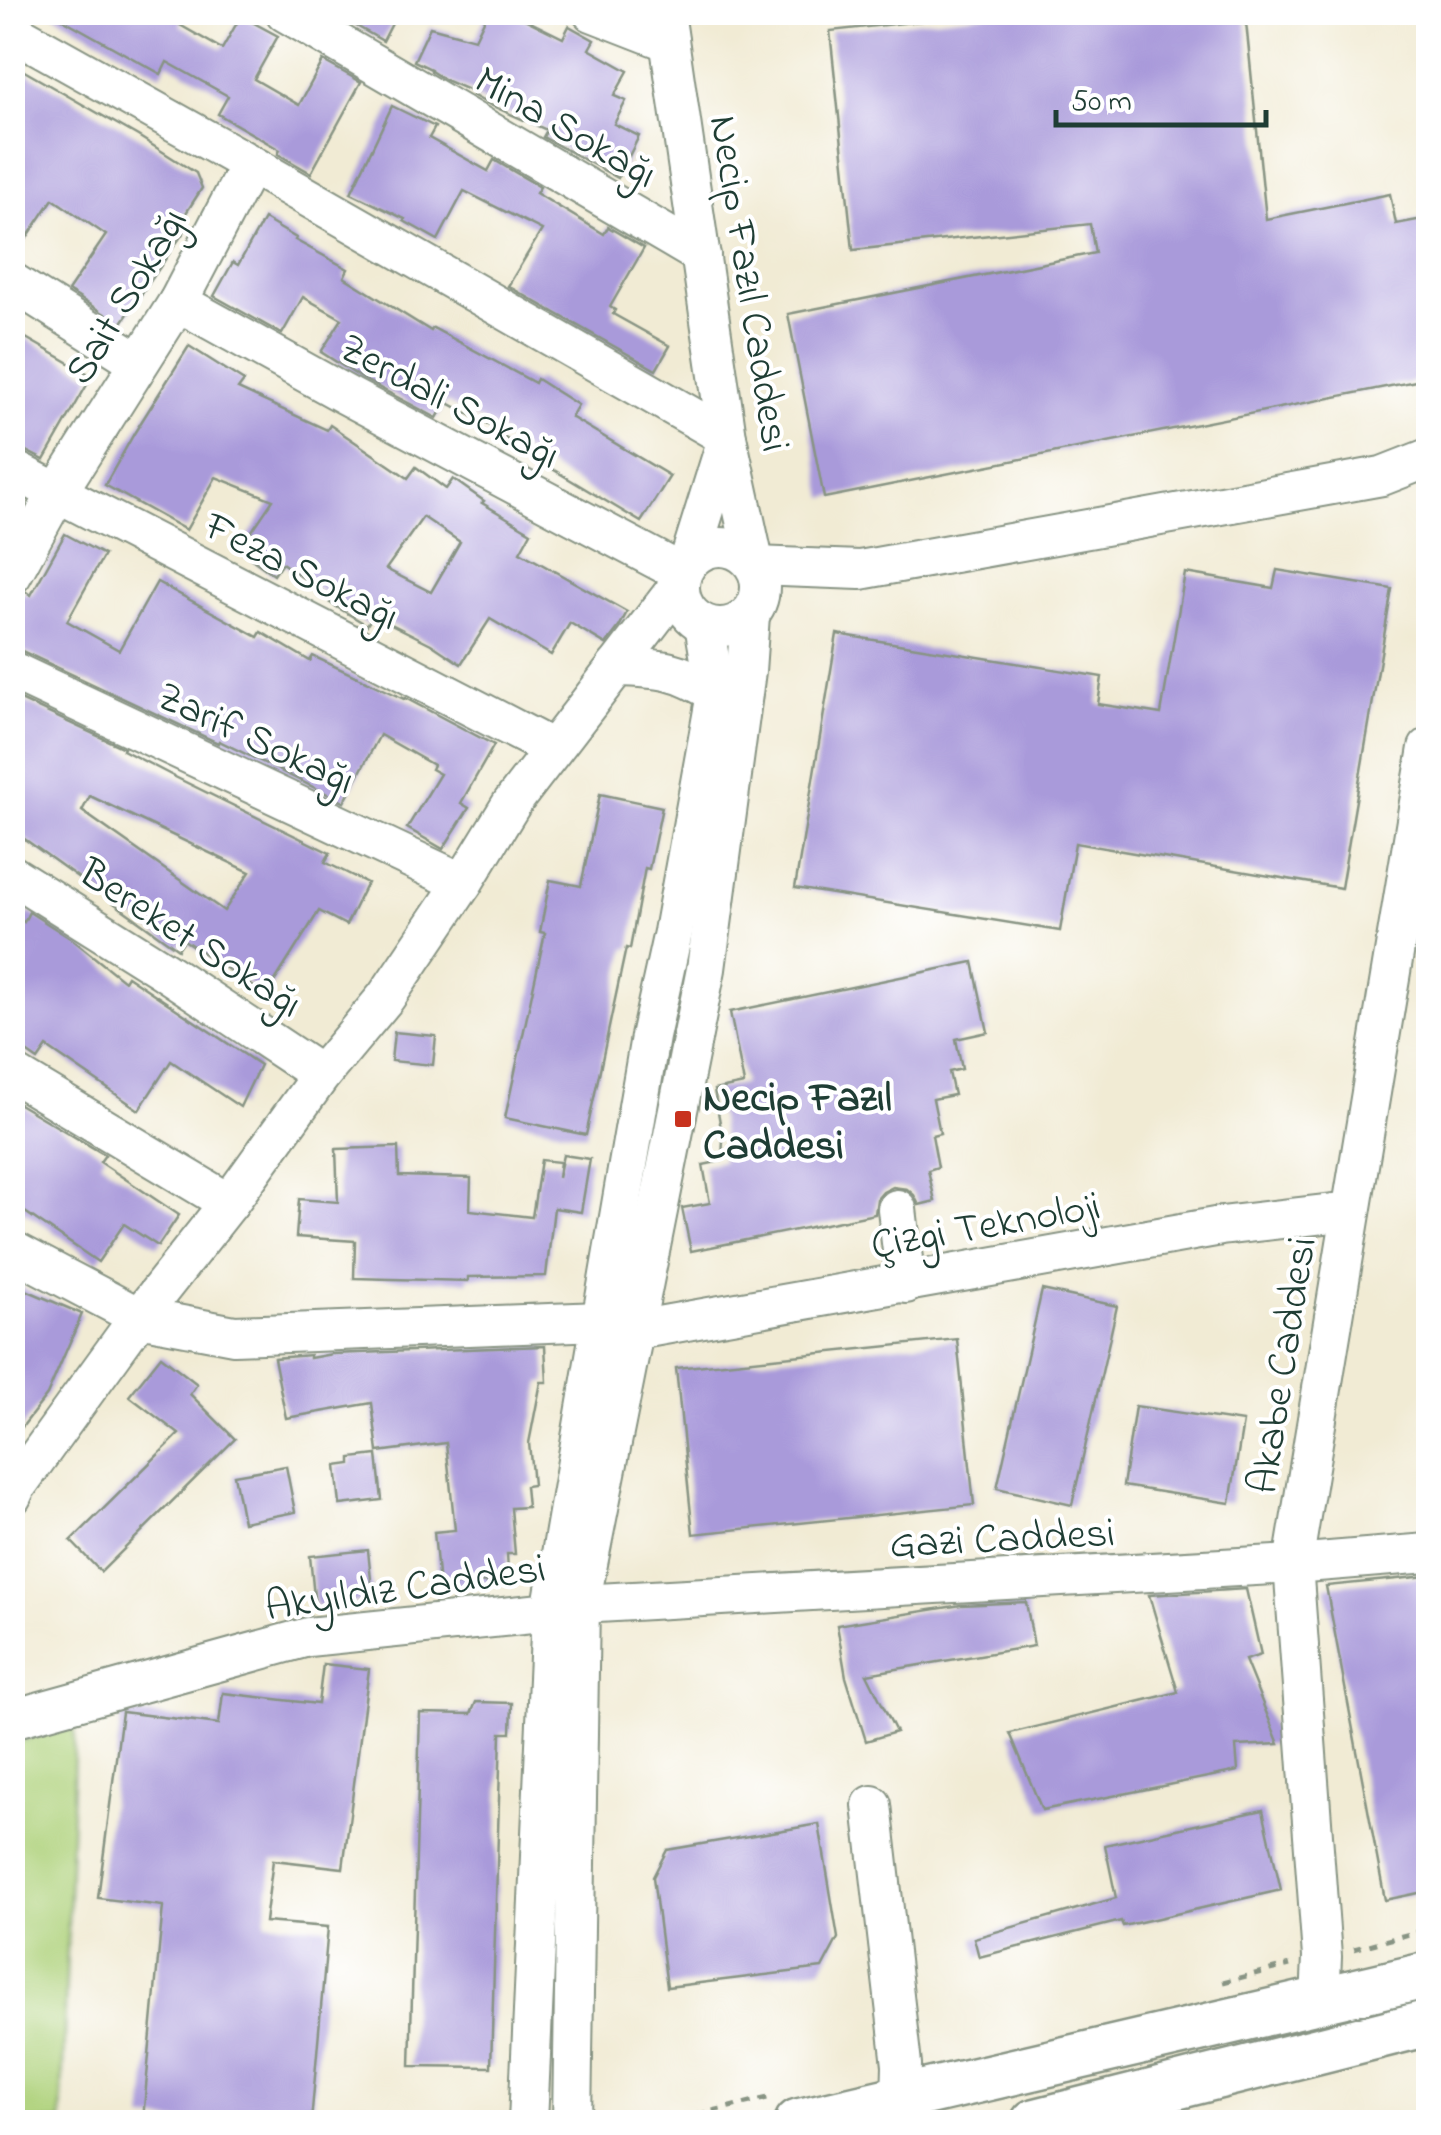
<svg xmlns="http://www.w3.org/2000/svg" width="1441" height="2135" viewBox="0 0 1441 2135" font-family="'Indie Flower',sans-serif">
<rect width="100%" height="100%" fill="#fff"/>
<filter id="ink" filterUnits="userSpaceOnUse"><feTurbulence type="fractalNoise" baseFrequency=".01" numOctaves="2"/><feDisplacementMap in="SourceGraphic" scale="20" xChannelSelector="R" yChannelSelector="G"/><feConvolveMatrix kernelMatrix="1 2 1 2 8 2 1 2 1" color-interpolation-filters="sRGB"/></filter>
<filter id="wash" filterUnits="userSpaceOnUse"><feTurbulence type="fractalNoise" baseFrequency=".0048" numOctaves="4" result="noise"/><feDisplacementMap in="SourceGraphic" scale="40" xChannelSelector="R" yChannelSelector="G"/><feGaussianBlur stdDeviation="2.25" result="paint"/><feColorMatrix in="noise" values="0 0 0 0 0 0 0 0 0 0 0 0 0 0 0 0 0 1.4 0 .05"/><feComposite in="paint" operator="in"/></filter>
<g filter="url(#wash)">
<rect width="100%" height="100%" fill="#f1ebd4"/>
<path fill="#afd27b" stroke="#678858" stroke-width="2.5" d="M75,1725L61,2122H13V1743Z"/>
<g id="blocks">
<g fill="#a99ada" fill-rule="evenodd">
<path d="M50,12H187L180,25L222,49L241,16L278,36L254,79L299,105L323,61L361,82L311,173L278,154L280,150L218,114L228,96L167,62L161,74Z"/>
<path d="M332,12H398L383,41Z"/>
<path d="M488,12H510L563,38L569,26L594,40L589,49L628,71L614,96L626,101L614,124L639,136L618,178L543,137L547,130L490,105L472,95L473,92L445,80L431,71V69L414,61L430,27L475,39Z"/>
<path d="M1004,12H1245L1266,219L1390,194L1396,224L1428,218V345L1420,346L1426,379L824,498L788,314L1095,253L1090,224L853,250L830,31Z"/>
<path d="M12,64L138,136L196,173L202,188L179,224L186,229L121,324L68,291L106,235L53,199L12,260Z"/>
<path d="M392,106L435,127L429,138L488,171L494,160L540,187L536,193L604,234L608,227L644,248L610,307L615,310L613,314L670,346L656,370L508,286L542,230L464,191L438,240L404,221L405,219L351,193Z"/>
<path d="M264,219L296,238L295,240L348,269L344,277L431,331L433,328L535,383L537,379L578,405L571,417L670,476L641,522L554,470L502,436L504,433L446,402L437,418L363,379L321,352L342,319L303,297L282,334L214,296L233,262L238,265Z"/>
<path d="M26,338L92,376L44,460L22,449L12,447V362Z"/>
<path d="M189,346L244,381L238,389L327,430L330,425L408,478L416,467L446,489L453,479L484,501L482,503L531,532L520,552L627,612L619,627L606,644L570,623L551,655L490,619L461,664L431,644L373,615L367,625L330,603L333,599L282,563L274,575L239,550L273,500L216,477L186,530L105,485L135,432ZM423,517L460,542L431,592L386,569Z"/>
<path d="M65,534L104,555L67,621L119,650L157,582L258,637L261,632L310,661L313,656L404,699L405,698L494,745L461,803L469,808L443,849L407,828L440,774L431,769L433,765L380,735L344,802L219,741L218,743L22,651L12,649V609L20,595L26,592L31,595Z"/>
<path d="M1277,570L1392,589L1341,888L1075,843L1060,931L795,888L837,634L1102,677L1098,704L1161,714L1185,573L1273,588Z"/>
<path d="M12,696L124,748L123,750L171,775L330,853L325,862L367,883L346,925L319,911L266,995L184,940L178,949L12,830ZM90,796L250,872L224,911L82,811Z"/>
<path d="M600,794L662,807L649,869L645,868L630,949L626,948L586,1135L505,1118L545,933L540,932L550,880L581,886Z"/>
<path d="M29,912L73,940L124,981L127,976L260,1065L240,1107L171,1061L139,1110L47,1047L38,1060L12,1042V913L24,922Z"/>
<path d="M973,962L988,1032L956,1039L962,1069L949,1072L954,1095L933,1099L940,1133L932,1135L938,1167L928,1170L935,1201L919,1205L914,1195L907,1189L893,1187L883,1192L877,1199L875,1214L691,1251L682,1208L710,1203L703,1165L722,1161L723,1139L714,1090L744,1084L730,1012Z"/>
<path d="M394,1032L436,1036L433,1065L391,1061Z"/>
<path d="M12,1100L105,1155L100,1162L179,1215L158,1246L124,1224L98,1262L12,1203Z"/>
<path d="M398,1147L399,1176L471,1178L470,1210L532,1217L541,1160L560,1162L558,1178L563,1155L590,1159L581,1212L554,1208L546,1276L468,1277V1281L354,1278L355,1241L296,1237L299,1199L338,1202L336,1149Z"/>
<path d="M19,1287L82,1314L47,1395L12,1440V1302Z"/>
<path d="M1042,1290L1117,1306L1072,1505L997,1488Z"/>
<path d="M957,1339L974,1505L693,1534L676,1368Z"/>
<path d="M545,1346L547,1382H541L529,1443L533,1485L525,1486L527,1507L511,1508L515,1554H507L508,1571L502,1581L439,1586L434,1532L455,1530L446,1443L378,1452L372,1403L286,1418L274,1358L310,1355V1358L332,1354Z"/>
<path d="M161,1356L197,1384L190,1394L235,1439L101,1572L71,1541L179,1434L129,1396Z"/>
<path d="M1135,1406L1243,1422L1230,1503L1123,1486Z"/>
<path d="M377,1455L382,1500L340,1505L336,1466L351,1464V1458Z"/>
<path d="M286,1466L295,1512L243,1522L234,1475Z"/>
<path d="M368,1550L373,1600L315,1607L310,1556Z"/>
<path d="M1428,1576V1891L1385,1900L1326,1586Z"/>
<path d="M1246,1589L1261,1655L1245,1660L1279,1744L1236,1746L1238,1771L1042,1810L1010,1733L1178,1692L1149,1595Z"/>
<path d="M1026,1602L1034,1646L867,1674L896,1732L866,1741L846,1677L837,1625L961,1605Z"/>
<path d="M323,1664L369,1669L343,1868L273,1860L265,1922L328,1927L311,2122H188L143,2119L163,1906L98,1898L122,1712L219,1724L223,1693L318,1704Z"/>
<path d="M476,1702L512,1703L511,1733H501L491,2067L410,2066L420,1713L471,1714Z"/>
<path d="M1263,1810L1281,1890L1123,1926L1121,1921L979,1957L974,1938L1116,1898L1105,1845Z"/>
<path d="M819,1824L838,1938L822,1968L667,1987L653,1877L667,1850Z"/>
</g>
</g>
</g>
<g filter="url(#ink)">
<use href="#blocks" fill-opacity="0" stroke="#889484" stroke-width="2.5"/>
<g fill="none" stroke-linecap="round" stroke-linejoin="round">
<g stroke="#889484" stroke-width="42">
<g id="minor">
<path d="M285,12L701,255"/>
<path d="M592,12L669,42"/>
<path d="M665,12L727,437L755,566"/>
<path d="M12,31L250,164L727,437"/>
<path d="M12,282L139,362"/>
<path d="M178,302L346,395L682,573"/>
<path d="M12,469L553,749"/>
<circle cx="720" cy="587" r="40"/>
<path d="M689,561L727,439"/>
<path d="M755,566L860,570L1382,476L1428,458"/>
<path d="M12,575L57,493L178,302L250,164"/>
<path d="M616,667C660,668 679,669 716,694"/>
<path d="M12,671L463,883"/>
<path d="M12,875L163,970L321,1075"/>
<path d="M12,1073L229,1203"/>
<path d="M897,1209L906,1284"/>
<path d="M12,1250L139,1317L234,1335L601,1321L636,1330L1221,1226L1351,1211"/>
<path d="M12,1496L16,1487L139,1317L229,1203L321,1075L386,997L463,883L512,803L680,584"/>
<path d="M12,1719L308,1637L551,1612L580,1604L1293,1564L1428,1553"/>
<path d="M872,1805L902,2065L901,2098"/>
<path d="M1320,2002L1322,1957L1293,1564L1428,748"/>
<path d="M528,2122L551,1612L650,1037L673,932L716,694L704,624"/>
<path d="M572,2122L580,1604L706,969L746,671L750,615"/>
</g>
</g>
<g stroke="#889484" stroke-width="50">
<g id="major">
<path d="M798,2122L1428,1975"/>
<path d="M1034,2122L1428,2023"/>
</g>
</g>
<g stroke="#889484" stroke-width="5" stroke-dasharray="8 8" stroke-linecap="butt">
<path d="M1354,1949L1428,1929"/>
<path d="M1223,1982L1290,1965"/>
<path d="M666,2122L772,2097"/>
</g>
<use href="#minor" stroke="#fff" stroke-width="38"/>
<use href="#major" stroke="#fff" stroke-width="45"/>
</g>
</g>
<rect fill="#c8321e" stroke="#fff" stroke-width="4" x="673" y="1109" width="20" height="20" rx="5"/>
<g text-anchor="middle" stroke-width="8" stroke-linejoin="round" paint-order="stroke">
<g font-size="42" fill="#1f3d34" stroke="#fff">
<text transform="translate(567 125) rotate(30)" y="15">Mina Sokağı</text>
<text transform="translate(752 283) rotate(81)" y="15">Necip Fazıl Caddesi</text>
<text transform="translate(124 295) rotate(-59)" y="15">Sait Sokağı</text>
<text transform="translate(451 399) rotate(28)" y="15">Zerdali Sokağı</text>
<text transform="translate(303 569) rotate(27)" y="15">Feza Sokağı</text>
<text transform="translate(257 736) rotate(25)" y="15">Zarif Sokağı</text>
<text transform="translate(192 936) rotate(33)" y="15">Bereket Sokağı</text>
<text transform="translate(985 1223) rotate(-10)" y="15">Çizgi Teknoloji</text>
<text transform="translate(1280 1365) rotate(-81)" y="15">Akabe Caddesi</text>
<text transform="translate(1002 1536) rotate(-3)" y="15">Gazi Caddesi</text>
<text transform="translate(405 1585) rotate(-8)" y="15">Akyıldız Caddesi</text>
</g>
<g font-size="42" font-weight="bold" fill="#1f3d34" stroke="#fff" text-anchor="start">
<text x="703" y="1110">Necip Fazıl<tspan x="703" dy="48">Caddesi</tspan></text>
</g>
</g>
<rect width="1441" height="2135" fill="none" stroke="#fff" stroke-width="50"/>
<path d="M1056 110v15h210v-15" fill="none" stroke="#1f3d34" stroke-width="5"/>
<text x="1071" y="110" font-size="30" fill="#1f3d34" stroke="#ffffff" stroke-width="8" paint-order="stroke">50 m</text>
</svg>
